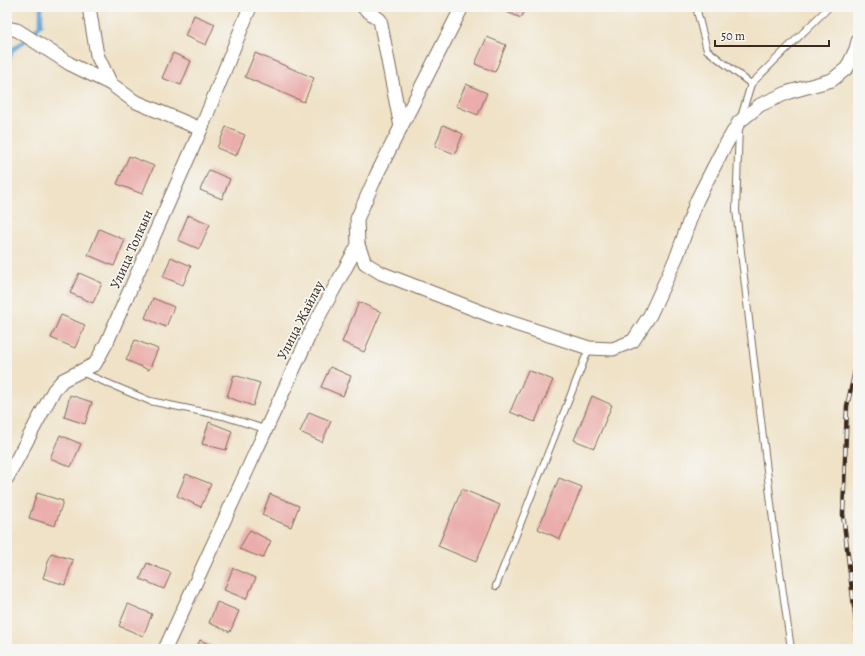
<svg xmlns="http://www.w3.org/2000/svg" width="865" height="656" viewBox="0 0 865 656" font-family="Alegreya,serif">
<rect width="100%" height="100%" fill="#f6f6f2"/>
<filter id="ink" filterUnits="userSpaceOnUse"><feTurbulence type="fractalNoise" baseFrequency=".025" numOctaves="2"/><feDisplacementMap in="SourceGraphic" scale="8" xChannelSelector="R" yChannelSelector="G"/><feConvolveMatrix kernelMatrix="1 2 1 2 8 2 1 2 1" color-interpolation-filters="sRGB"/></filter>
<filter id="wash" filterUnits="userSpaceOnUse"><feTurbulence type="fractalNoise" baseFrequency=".012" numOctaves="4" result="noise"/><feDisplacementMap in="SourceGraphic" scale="16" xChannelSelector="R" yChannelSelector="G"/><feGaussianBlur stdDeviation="0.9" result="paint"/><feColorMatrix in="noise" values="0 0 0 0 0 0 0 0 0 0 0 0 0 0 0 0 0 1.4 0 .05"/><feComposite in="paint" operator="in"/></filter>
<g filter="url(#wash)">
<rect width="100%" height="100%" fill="#efe2c7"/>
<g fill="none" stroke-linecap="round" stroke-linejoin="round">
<path stroke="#66a5d8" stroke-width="4.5" d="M7,66L12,50L30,37L41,24V7"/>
</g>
<g id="blocks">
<g fill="#eaadab">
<path d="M501,7H526L521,18L500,9Z"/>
<path d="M194,15L215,24L206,45L185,36Z"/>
<path d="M487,37L506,45L495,72L475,64Z"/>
<path d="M173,53L191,61L181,85L162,78Z"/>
<path d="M255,53L314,78L304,102L245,77Z"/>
<path d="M466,84L487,93L478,115L456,106Z"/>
<path d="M443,125L463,134L455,154L435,146Z"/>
<path d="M226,127L245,135L236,156L217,148Z"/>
<path d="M129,156L154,166L142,194L117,184Z"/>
<path d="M209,170L230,179L222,199L200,190Z"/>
<path d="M188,215L210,224L199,249L178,240Z"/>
<path d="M99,229L125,240L114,266L88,255Z"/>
<path d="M171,257L191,266L183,285L163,277Z"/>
<path d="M79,273L102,283L93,303L70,293Z"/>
<path d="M153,298L174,307L166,327L145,318Z"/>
<path d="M359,302L381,312L364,352L342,342Z"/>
<path d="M61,315L85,325L75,348L51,338Z"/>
<path d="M135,340L158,349L149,370L126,360Z"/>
<path d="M330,367L351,376L343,396L321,387Z"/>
<path d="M528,370L553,380L535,422L510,412Z"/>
<path d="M234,375L260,383L253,406L227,397Z"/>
<path d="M70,395L92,402L85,424L64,417Z"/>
<path d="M592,396L612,405L594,448L574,440Z"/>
<path d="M309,412L331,421L322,442L300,432Z"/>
<path d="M209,422L232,431L226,450L202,444Z"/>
<path d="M60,435L81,444L71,467L50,458Z"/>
<path d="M186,474L211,484L201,507L177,496Z"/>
<path d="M559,478L582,487L560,539L538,529Z"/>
<path d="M462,489L500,505L476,562L438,546Z"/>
<path d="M37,493L63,501L55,526L29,518Z"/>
<path d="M270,494L299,506L291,527L262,515Z"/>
<path d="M250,530L271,541L263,558L239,549Z"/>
<path d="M51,553L73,560L65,585L43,578Z"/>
<path d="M147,563L171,573L164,589L140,579Z"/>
<path d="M233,568L256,578L246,599L224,590Z"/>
<path d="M217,602L239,611L230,632L209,623Z"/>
<path d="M128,604L152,614L143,636L119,626Z"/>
<path d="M200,640L220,649H196Z"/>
</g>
</g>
</g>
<g filter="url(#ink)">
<use href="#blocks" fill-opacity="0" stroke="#7a6a59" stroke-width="1"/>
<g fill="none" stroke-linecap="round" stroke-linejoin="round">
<g stroke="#7a6a59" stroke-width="8">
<g id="service">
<path d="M696,7L707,50L751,84L741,117"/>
<path d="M751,84L829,7"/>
<path d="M739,128L736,210L774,529L791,649"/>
<path d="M81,372L150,401L223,416L265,429"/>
<path d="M496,586L589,348"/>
</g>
</g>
<g stroke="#7a6a59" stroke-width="15">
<g id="minor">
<path d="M89,7L97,55L111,84L134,101L201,129"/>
<path d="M363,7L380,20L401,127"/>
<path d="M7,28L17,30L70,64L111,84"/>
<path d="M358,245L365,263L381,273L497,318L589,348L613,349L633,341L650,315L677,256L697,200L722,151L739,122L760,105L789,92L832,80L847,68L856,49L858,41"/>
<path d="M7,478L54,390L63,380L95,364L107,342L201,129L250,7"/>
<path d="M165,649L313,327L358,245L357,219L377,174L462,7"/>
</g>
</g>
<use href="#service" stroke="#fff" stroke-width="6"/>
<use href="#minor" stroke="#fff" stroke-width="13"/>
<g stroke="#3b2a1e" stroke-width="4.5">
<path id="rail" d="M858,358L847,406L843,514L858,640"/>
</g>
<use href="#rail" stroke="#f6f6f2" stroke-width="3" stroke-dasharray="9" stroke-linecap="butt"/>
</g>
</g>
<g text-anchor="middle" stroke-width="3.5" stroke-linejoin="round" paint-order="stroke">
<g font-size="14" fill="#3b2a1e" stroke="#f6f6f2">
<text transform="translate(131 249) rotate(-66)" y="5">Улица Толкын</text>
<text transform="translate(300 320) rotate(-63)" y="5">Улица Жайлау</text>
</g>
</g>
<rect width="865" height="656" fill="none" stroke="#f6f6f2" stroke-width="24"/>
<path d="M715 40v6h114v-6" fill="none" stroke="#3b2a1e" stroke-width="2"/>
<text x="721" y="40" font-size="12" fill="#3b2a1e" stroke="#f6f6f2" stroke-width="3" paint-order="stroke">50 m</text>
</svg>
